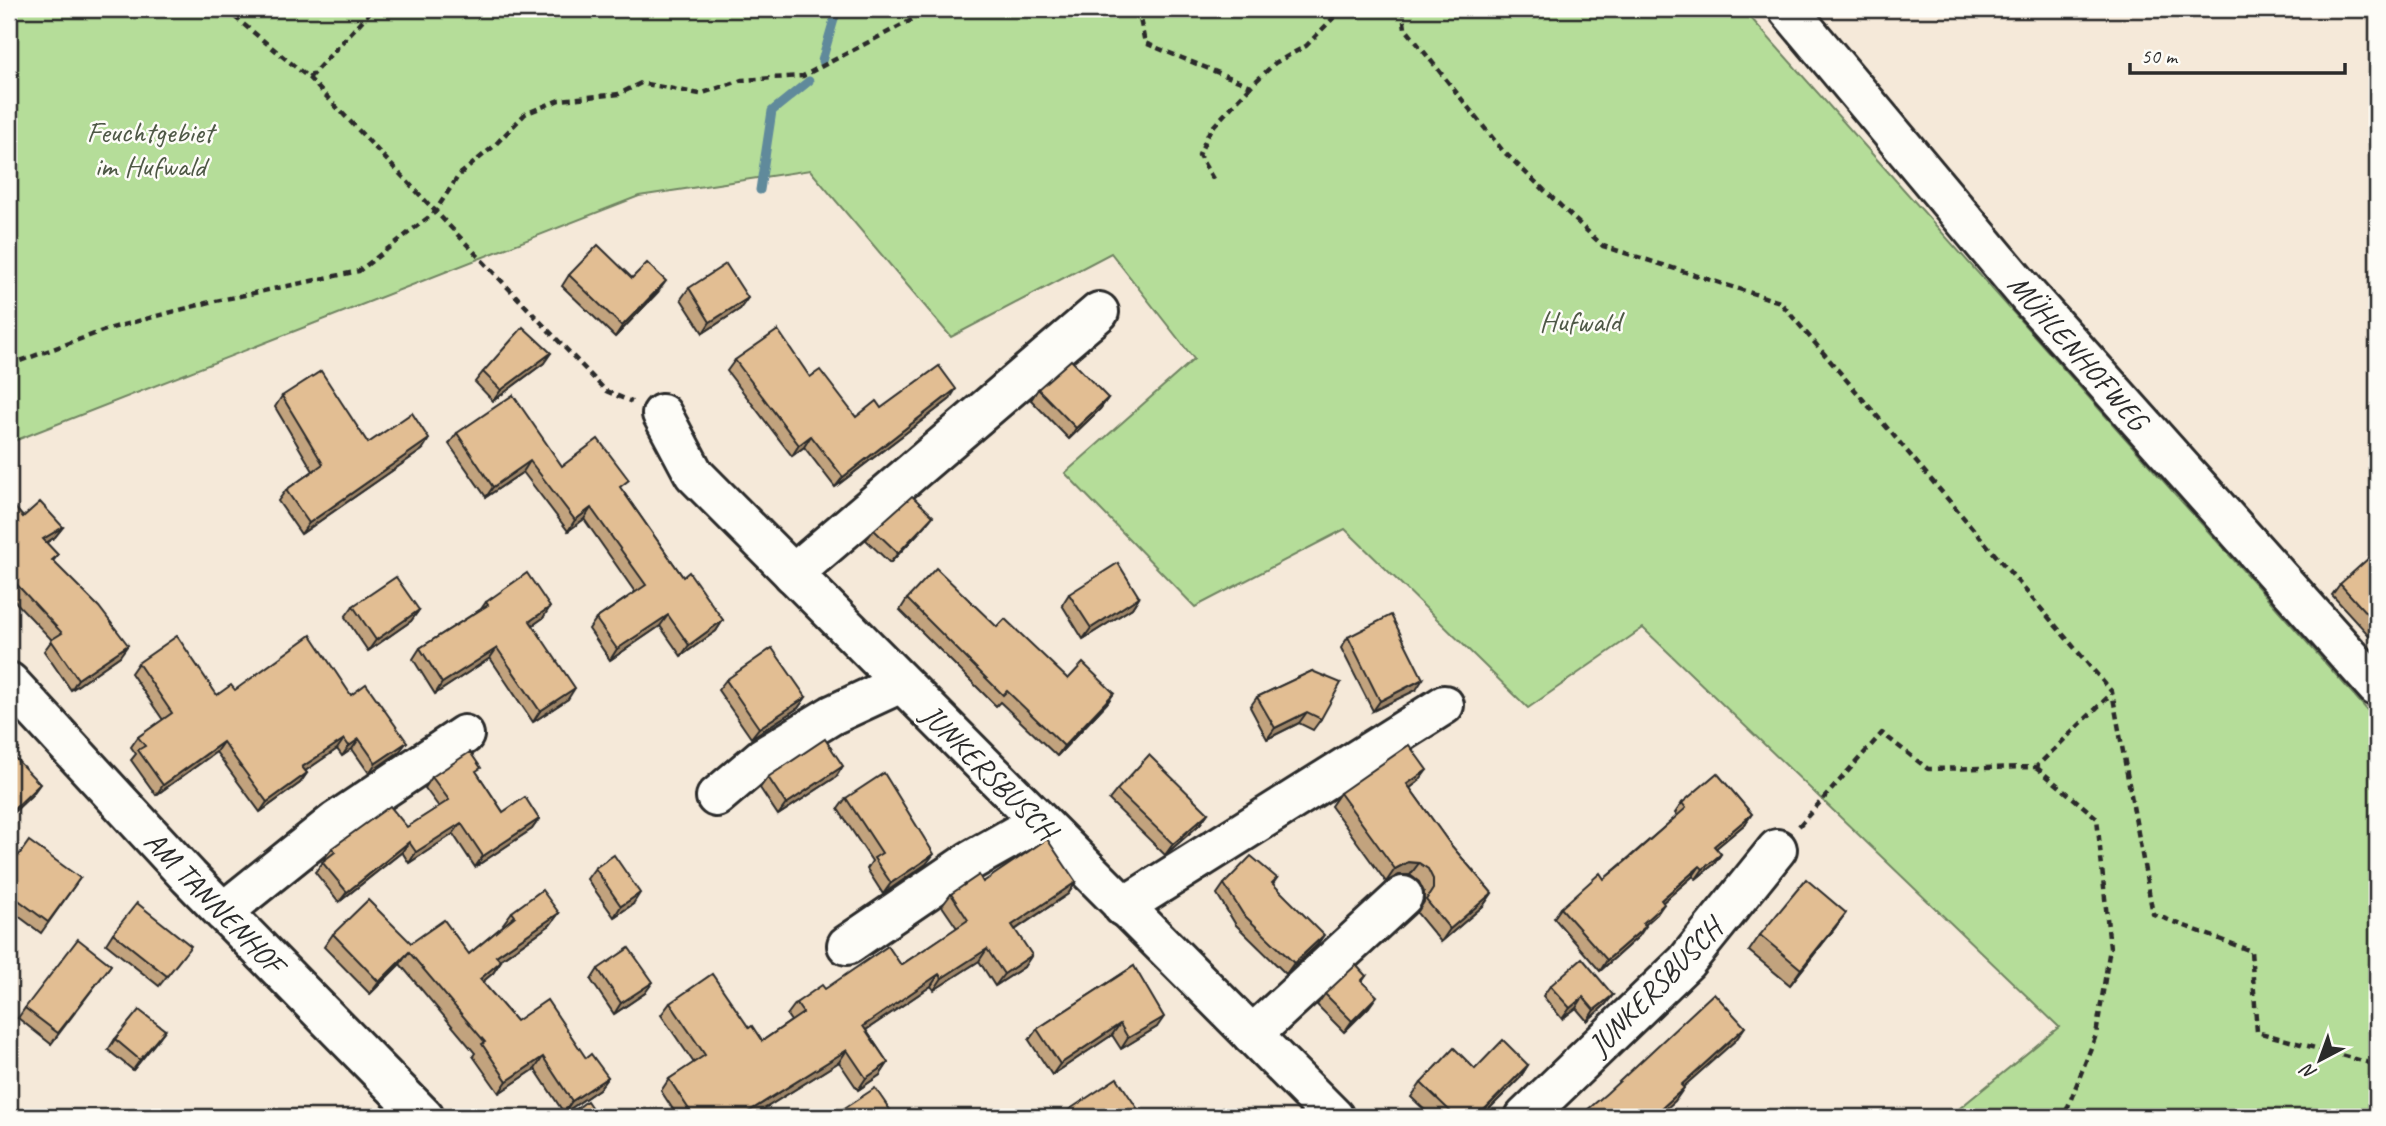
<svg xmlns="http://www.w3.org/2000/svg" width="2386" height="1126" viewBox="0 0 2386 1126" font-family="Caveat,sans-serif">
<rect width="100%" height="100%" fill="#f5e9d9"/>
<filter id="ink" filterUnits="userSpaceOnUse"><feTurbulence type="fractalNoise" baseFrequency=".0143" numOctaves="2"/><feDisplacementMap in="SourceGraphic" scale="14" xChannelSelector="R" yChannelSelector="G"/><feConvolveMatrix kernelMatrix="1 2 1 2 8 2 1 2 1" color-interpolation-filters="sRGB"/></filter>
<g filter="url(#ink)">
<path fill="#b5dd99" stroke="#708462" stroke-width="2" d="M9,9H1743L2377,721V1117H1949L2059,1027L1643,628L1528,708L1345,529L1195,607L1065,473L1194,359L1111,253L951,337L810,170L639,196L9,443Z"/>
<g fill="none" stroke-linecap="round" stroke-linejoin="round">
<g stroke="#618a9b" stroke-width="9">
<path d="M822,61L837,9"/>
<path d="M760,190L772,111L809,81"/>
</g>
<g stroke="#2b2b2b" stroke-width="44">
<g id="minor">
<path d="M1788,9L2028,296L2377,687"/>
<path d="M662,414L694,474L1334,1117"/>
<path d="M793,574L1099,312"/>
<path d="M9,682L189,877L424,1117"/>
<path d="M716,797L763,757L832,715L901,683"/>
<path d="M1123,907L1444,705"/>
<path d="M223,912L336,821L464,735"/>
<path d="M847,945L970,861L1039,822"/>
<path d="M1252,1035L1403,896"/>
<path d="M1525,1117L1686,962L1777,849"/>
</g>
</g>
<g stroke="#2b2b2b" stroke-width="4.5" stroke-dasharray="7 5" stroke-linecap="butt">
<path d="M225,9L309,78L606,391L632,402"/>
<path d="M1138,9L1145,43L1251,86L1275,63L1306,46L1342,9"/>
<path d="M1402,9L1405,28L1503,151L1603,246L1780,302L2112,692L2153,914L2251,951L2257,1032L2377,1065"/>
<path d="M309,78L373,9"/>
<path d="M1213,179L1199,155L1210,130L1251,86"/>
<path d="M9,365L108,329L206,303L359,271L434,213L459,175L494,146L525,114L559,100L619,94L641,83L700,94L742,80L803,76L933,9"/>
<path d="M2036,767L2097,818L2110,948L2096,1035L2064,1117"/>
<path d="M1799,826L1882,733L1928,769L2036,767L2112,693"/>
<path d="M2367,1117L2377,1097"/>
</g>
<use href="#minor" stroke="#fdfcf7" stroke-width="38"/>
</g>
<g fill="#c2a37e" stroke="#2b2b2b" stroke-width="2">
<path d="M569,275L632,278L658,292L615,337L562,286Z"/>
<path d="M689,288L740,309L703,333L681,299Z"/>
<path d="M735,360L810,377L856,417L881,408L949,400L835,487L804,447L792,456L727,371Z"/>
<path d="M544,363L493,401L475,382L483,372Z"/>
<path d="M1038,389L1108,398L1100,409L1069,439L1031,400Z"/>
<path d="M282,396L368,443L422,450L301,534L278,501L286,490L313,471L275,407Z"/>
<path d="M457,433L562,466L622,490L683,577L723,620L716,631L681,656L660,626L610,660L589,629L596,619L635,592L584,519L568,531L523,472L486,497L449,444Z"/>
<path d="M9,501L23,517L63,527L55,537L46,543L58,555L53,561L120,656L71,690L44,651L52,640L9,595Z"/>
<path d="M925,526L890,563L866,540L874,530Z"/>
<path d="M2377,565V644L2332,595L2340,584Z"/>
<path d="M1069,594L1139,597L1132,608L1083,639L1062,605Z"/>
<path d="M907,599L997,627L1068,679L1114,693L1107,703L1057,756L1000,702L996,706L900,610Z"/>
<path d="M486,602L543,618L533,625L568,699L533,722L490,658L435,694L413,659L420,648L481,609Z"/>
<path d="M353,606L419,610L411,621L368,651L345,617Z"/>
<path d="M1348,637L1416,690L1373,711L1341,648Z"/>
<path d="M138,663L217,695L235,690L351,695L399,752L369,773L352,749L342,756L337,749L305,771L307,773L300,783L260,812L216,752L156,795L131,760L136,754L131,747L138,737L163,720L131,673Z"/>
<path d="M1312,671L1321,719L1313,730L1299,723L1267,739L1250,707L1257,697Z"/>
<path d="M726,680L806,697L798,708L751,738L718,690Z"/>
<path d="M477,773L503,812L539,819L532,829L475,867L453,834L409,863L402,852L339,902L315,872L325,860L324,859L332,848L407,827L439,807L425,788L432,777Z"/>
<path d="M768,777H836L778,815L760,788Z"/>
<path d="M1418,782L1410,788L1450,844L1492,893L1483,906L1441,942L1417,913L1424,902V892L1419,882L1410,875H1399L1386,882L1331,806L1340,793Z"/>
<path d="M1117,790L1208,813L1200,824L1165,855L1109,800Z"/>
<path d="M846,798L926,864L883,894L867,869L872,861L838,809Z"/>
<path d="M1682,803L1745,824L1716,848L1721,854L1714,864L1696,879L1693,876L1663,902L1657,914L1645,925L1639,936L1600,971L1554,918L1561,908L1604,879L1677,816L1675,813Z"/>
<path d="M595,868L633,904L614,917L587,879Z"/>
<path d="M9,869L80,878L41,933L9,909Z"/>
<path d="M1277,878L1273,884L1317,945L1286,974L1236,925L1217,894L1224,884Z"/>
<path d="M983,882H1076L1068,894L1015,930L1024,967L995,986L979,961L934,990L931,986L866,1030L888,1063L880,1075L858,1090L839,1062L751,1117H678L661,1091L669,1079L694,1063L661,1015L670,1003L749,1028L762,1041L791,1021L787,1015L796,1003L825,989L901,965L957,928L942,906L951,894Z"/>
<path d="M512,912L559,913L550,925L500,960L501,961L493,973L482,982L516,1021L586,1058L608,1077L599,1089L564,1113L535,1069L499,1093L473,1056L475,1053L400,964L370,994L324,947L333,934L411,943L469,954L504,925L503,924Z"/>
<path d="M1835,928L1790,985L1749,951L1760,935Z"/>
<path d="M113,933L183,956L159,986L106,944Z"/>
<path d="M111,965L51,1044L18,1018L25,1008Z"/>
<path d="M1134,966L1157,1027L1121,1049L1112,1035L1052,1075L1029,1040L1037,1029Z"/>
<path d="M598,969L645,993L614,1014L591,980Z"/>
<path d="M1366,976L1362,982L1369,1007L1344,1032L1317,1005L1325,994Z"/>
<path d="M1550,986L1613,995L1605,1005L1587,1021L1576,1008L1562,1019L1543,996Z"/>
<path d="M165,1030L133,1070L108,1050L115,1039Z"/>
<path d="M1528,1065L1519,1079L1481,1117H1432L1411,1097L1421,1083L1475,1069Z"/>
</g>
<g fill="#9e8567" stroke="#2b2b2b" stroke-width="2">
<path d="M666,281L658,292L615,337L622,326Z"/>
<path d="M748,298L740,309L703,333L710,322Z"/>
<path d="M551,353L544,363L493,401L501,390Z"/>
<path d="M956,389L949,400L835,487L843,477Z"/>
<path d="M1108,398L1100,409L1069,439L1076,428Z"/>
<path d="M811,436L804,447L792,456L799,445Z"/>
<path d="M429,439L422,450L301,534L309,523Z"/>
<path d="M530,461L523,472L486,497L493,487Z"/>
<path d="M591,508L584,519L568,531L575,520Z"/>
<path d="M933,516L925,526L890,563L898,553Z"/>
<path d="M63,527L55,537L35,550L43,539Z"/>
<path d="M1139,597L1132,608L1083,639L1091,628Z"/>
<path d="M550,607L543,618L523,632L530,621Z"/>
<path d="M419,610L411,621L368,651L376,640Z"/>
<path d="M668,615L660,626L610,660L617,649Z"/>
<path d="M723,620L716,631L681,656L689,645Z"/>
<path d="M128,645L120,656L71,690L78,679Z"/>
<path d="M497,648L490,658L435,694L442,683Z"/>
<path d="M1423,679L1416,690L1373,711L1380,701Z"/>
<path d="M575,688L568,699L533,722L540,711Z"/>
<path d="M1114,693L1107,703L1057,756L1064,746Z"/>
<path d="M806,697L798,708L751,738L759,728Z"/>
<path d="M1307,712L1299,723L1267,739L1275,728Z"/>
<path d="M344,739L337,749L295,778L302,767Z"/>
<path d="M359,739L352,749L342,756L349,746Z"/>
<path d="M223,742L216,752L156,795L163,785Z"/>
<path d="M407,742L399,752L369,773L376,763Z"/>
<path d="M843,766L836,777L778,815L786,804Z"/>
<path d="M1427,770L1418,782L1398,797L1407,784Z"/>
<path d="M307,773L300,783L260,812L267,802Z"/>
<path d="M40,784L32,795L9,817V815L11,812Z"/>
<path d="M1208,813L1200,824L1165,855L1173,844Z"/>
<path d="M1752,814L1745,824L1707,856L1714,846Z"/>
<path d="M539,819L532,829L475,867L483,856Z"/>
<path d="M461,823L453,834L409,863L416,852Z"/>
<path d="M409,842L402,852L339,902L347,892Z"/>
<path d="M934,854L926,864L883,894L891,883Z"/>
<path d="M1721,854L1714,864L1696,879L1703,869Z"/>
<path d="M1408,862L1419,863L1410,875H1399L1386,882L1395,869Z"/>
<path d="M1700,866L1693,876L1654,910L1661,900Z"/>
<path d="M1076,882L1068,894L1004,937L1012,925Z"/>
<path d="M640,893L633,904L614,917L621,906Z"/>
<path d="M1492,893L1483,906L1441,942L1450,929Z"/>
<path d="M1664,904L1657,914L1636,933L1643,923Z"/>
<path d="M559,913L550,925L488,968L496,956Z"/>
<path d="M1846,913L1835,928L1790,985L1801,969Z"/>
<path d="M1646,926L1639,936L1600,971L1607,960Z"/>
<path d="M1324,935L1317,945L1286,974L1294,963Z"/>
<path d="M987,949L979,961L934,990L942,978Z"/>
<path d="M409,952L400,964L370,994L379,982Z"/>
<path d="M1032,955L1024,967L995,986L1004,974Z"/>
<path d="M501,961L493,973L471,992L480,979Z"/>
<path d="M939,974L931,986L854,1038L863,1026Z"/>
<path d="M653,982L645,993L614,1014L621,1003Z"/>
<path d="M1613,995L1605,1005L1587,1021L1594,1010Z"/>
<path d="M1377,996L1369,1007L1344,1032L1352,1021Z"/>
<path d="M1583,997L1576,1008L1562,1019L1570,1008Z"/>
<path d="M1164,1017L1157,1027L1121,1049L1128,1038Z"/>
<path d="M1120,1024L1112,1035L1052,1075L1060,1064Z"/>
<path d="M1745,1027L1736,1040L1672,1097L1681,1085Z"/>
<path d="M165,1030L157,1041L133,1070L140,1060Z"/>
<path d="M847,1050L839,1062L751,1117H740Z"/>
<path d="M543,1057L535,1069L499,1093L507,1081Z"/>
<path d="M888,1063L880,1075L858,1090L866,1078Z"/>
<path d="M1528,1065L1519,1079L1481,1117H1477Z"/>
<path d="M608,1077L599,1089L564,1113L572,1101Z"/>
<path d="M1684,1088L1675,1101L1657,1117H1652Z"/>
</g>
<g fill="#e2be93" stroke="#2b2b2b" stroke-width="2">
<path d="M598,245L632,278L647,263L666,281L622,326L569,275Z"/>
<path d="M726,264L748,298L710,322L689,288Z"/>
<path d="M523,327L551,353L501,390L483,372Z"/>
<path d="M778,330L810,377L820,370L856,417L876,401L881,408L939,366L956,389L843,477L811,436L799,445L735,360Z"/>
<path d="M1071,360L1108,398L1076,428L1038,389Z"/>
<path d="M321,371L368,443L412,413L429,439L309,523L286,490L323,464L282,396Z"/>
<path d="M513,395L562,466L598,439L629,480L620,487L683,577L689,572L723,620L689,645L668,615L617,649L596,619L646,585L591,508L575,520L530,461L493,487L457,433Z"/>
<path d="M912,496L933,516L898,553L874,530Z"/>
<path d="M9,501L23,517L40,502L63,527L43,539L58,555L52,560L99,607L128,645L78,679L51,640L62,633L9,576Z"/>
<path d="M2370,557L2377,565V625L2340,584Z"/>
<path d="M1118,563L1139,597L1091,628L1069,594Z"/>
<path d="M936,568L997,627L1005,619L1068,679L1083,663L1114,693L1064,746L1007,691L1003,695L907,599Z"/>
<path d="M527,573L550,607L530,621L575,688L540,711L497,648L442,683L420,648L488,605L486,602Z"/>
<path d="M396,577L419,610L376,640L353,606Z"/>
<path d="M1391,615L1423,679L1380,701L1348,637Z"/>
<path d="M311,635L351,695L366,684L407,742L376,763L359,739L349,746L344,739L302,767L307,773L267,802L223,742L163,785L138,750L145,746L138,737L172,713L138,663L177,636L217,695L231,685L235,690Z"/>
<path d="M772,648L806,697L759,728L726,680Z"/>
<path d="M1312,671L1341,683L1321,719L1307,712L1275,728L1257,697Z"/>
<path d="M9,739L19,749L13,756L40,784L11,812L9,810Z"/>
<path d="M825,739L843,766L786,804L768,777Z"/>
<path d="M1409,745L1427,770L1407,784L1450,844L1492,893L1450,929L1426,900L1433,889V879L1428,869L1419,863L1408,862L1395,869L1340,793Z"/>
<path d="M470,752L481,768L476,771L503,812L525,797L539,819L483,856L461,823L416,852L409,842L347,892L322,862L335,852L332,848L390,806L407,827L449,800L432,777Z"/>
<path d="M1149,755L1208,813L1173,844L1117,790Z"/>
<path d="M884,773L934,854L891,883L874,858L882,853L846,798Z"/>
<path d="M1717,773L1752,814L1714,846L1721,854L1703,869L1700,866L1661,900L1664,904L1643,923L1646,926L1607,960L1561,908L1600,873L1604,879L1626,861L1686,808L1682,803Z"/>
<path d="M1047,839L1076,882L1012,925L1032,955L1004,974L987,949L942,978L939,974L863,1026L888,1063L866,1078L847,1050L740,1117H694L669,1079L705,1055L670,1003L712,974L749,1028L752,1026L762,1041L803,1013L796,1003L822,985L825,989L888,946L901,965L968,920L951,894L979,875L983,882Z"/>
<path d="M29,841L80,878L48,922L9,893V869Z"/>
<path d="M614,855L640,893L621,906L595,868Z"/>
<path d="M1251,856L1277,878L1272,883L1324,935L1294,963L1243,914L1224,884Z"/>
<path d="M1806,879L1846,913L1801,969L1760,935Z"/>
<path d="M542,890L559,913L496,956L501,961L480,979L516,1021L547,1000L586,1058L591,1054L608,1077L572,1101L543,1057L507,1081L482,1044L485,1042L409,952L379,982L333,934L368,900L411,943L444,920L469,954L515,916L512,912Z"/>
<path d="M137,903L191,946L167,976L113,933Z"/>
<path d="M78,939L111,965L58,1033L25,1008Z"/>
<path d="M629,948L653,982L621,1003L598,969Z"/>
<path d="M1582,958L1613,995L1594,1010L1583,997L1570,1008L1550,986Z"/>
<path d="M1356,965L1366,976L1361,981L1377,996L1352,1021L1325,994Z"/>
<path d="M1134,966L1164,1017L1128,1038L1120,1024L1060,1064L1037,1029Z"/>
<path d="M1714,993L1745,1027L1681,1085L1684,1088L1652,1117H1579L1607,1093Z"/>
<path d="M139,1010L165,1030L140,1060L115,1039Z"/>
<path d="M1503,1040L1528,1065L1477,1117H1444L1450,1111L1421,1083L1454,1048L1475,1069Z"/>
<path d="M1117,1078L1143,1117H1066L1064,1113Z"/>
<path d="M875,1088L895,1117H831Z"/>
<path d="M587,1101L598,1117H566Z"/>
<path d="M1222,1108L1228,1117H1209Z"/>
</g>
</g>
<g text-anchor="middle" stroke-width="5" stroke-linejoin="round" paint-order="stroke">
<g font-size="30" fill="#4e5846" stroke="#fdfcf7">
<text x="150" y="142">Feuchtgebiet<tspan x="150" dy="34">im Hufwald</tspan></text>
<text x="1580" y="331">Hufwald</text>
</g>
<g font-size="30" fill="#2b2b2b" stroke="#fdfcf7">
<text transform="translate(2078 352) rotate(49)" y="10">MÜHLENHOFWEG</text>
<text transform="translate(989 772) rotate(45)" y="10">JUNKERSBUSCH</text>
<text transform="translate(214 902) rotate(46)" y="10">AM TANNENHOF</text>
<text transform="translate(1655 987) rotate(-46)" y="10">JUNKERSBUSCH</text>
</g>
</g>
<rect width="2386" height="1126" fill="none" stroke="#fdfcf7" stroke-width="35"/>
<rect x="18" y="18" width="2351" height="1091" fill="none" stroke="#2b2b2b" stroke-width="2.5" filter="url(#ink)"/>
<g transform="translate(2320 1060) rotate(221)" stroke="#fdfcf7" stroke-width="5" paint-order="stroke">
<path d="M0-5L12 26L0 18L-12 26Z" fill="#2b2b2b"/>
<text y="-10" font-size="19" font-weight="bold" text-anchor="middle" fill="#2b2b2b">N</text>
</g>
<path d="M2130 63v10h215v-10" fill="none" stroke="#2b2b2b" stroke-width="3.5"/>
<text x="2141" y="63" font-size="21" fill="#2b2b2b" stroke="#fdfcf7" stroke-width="5" paint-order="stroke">50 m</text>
</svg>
